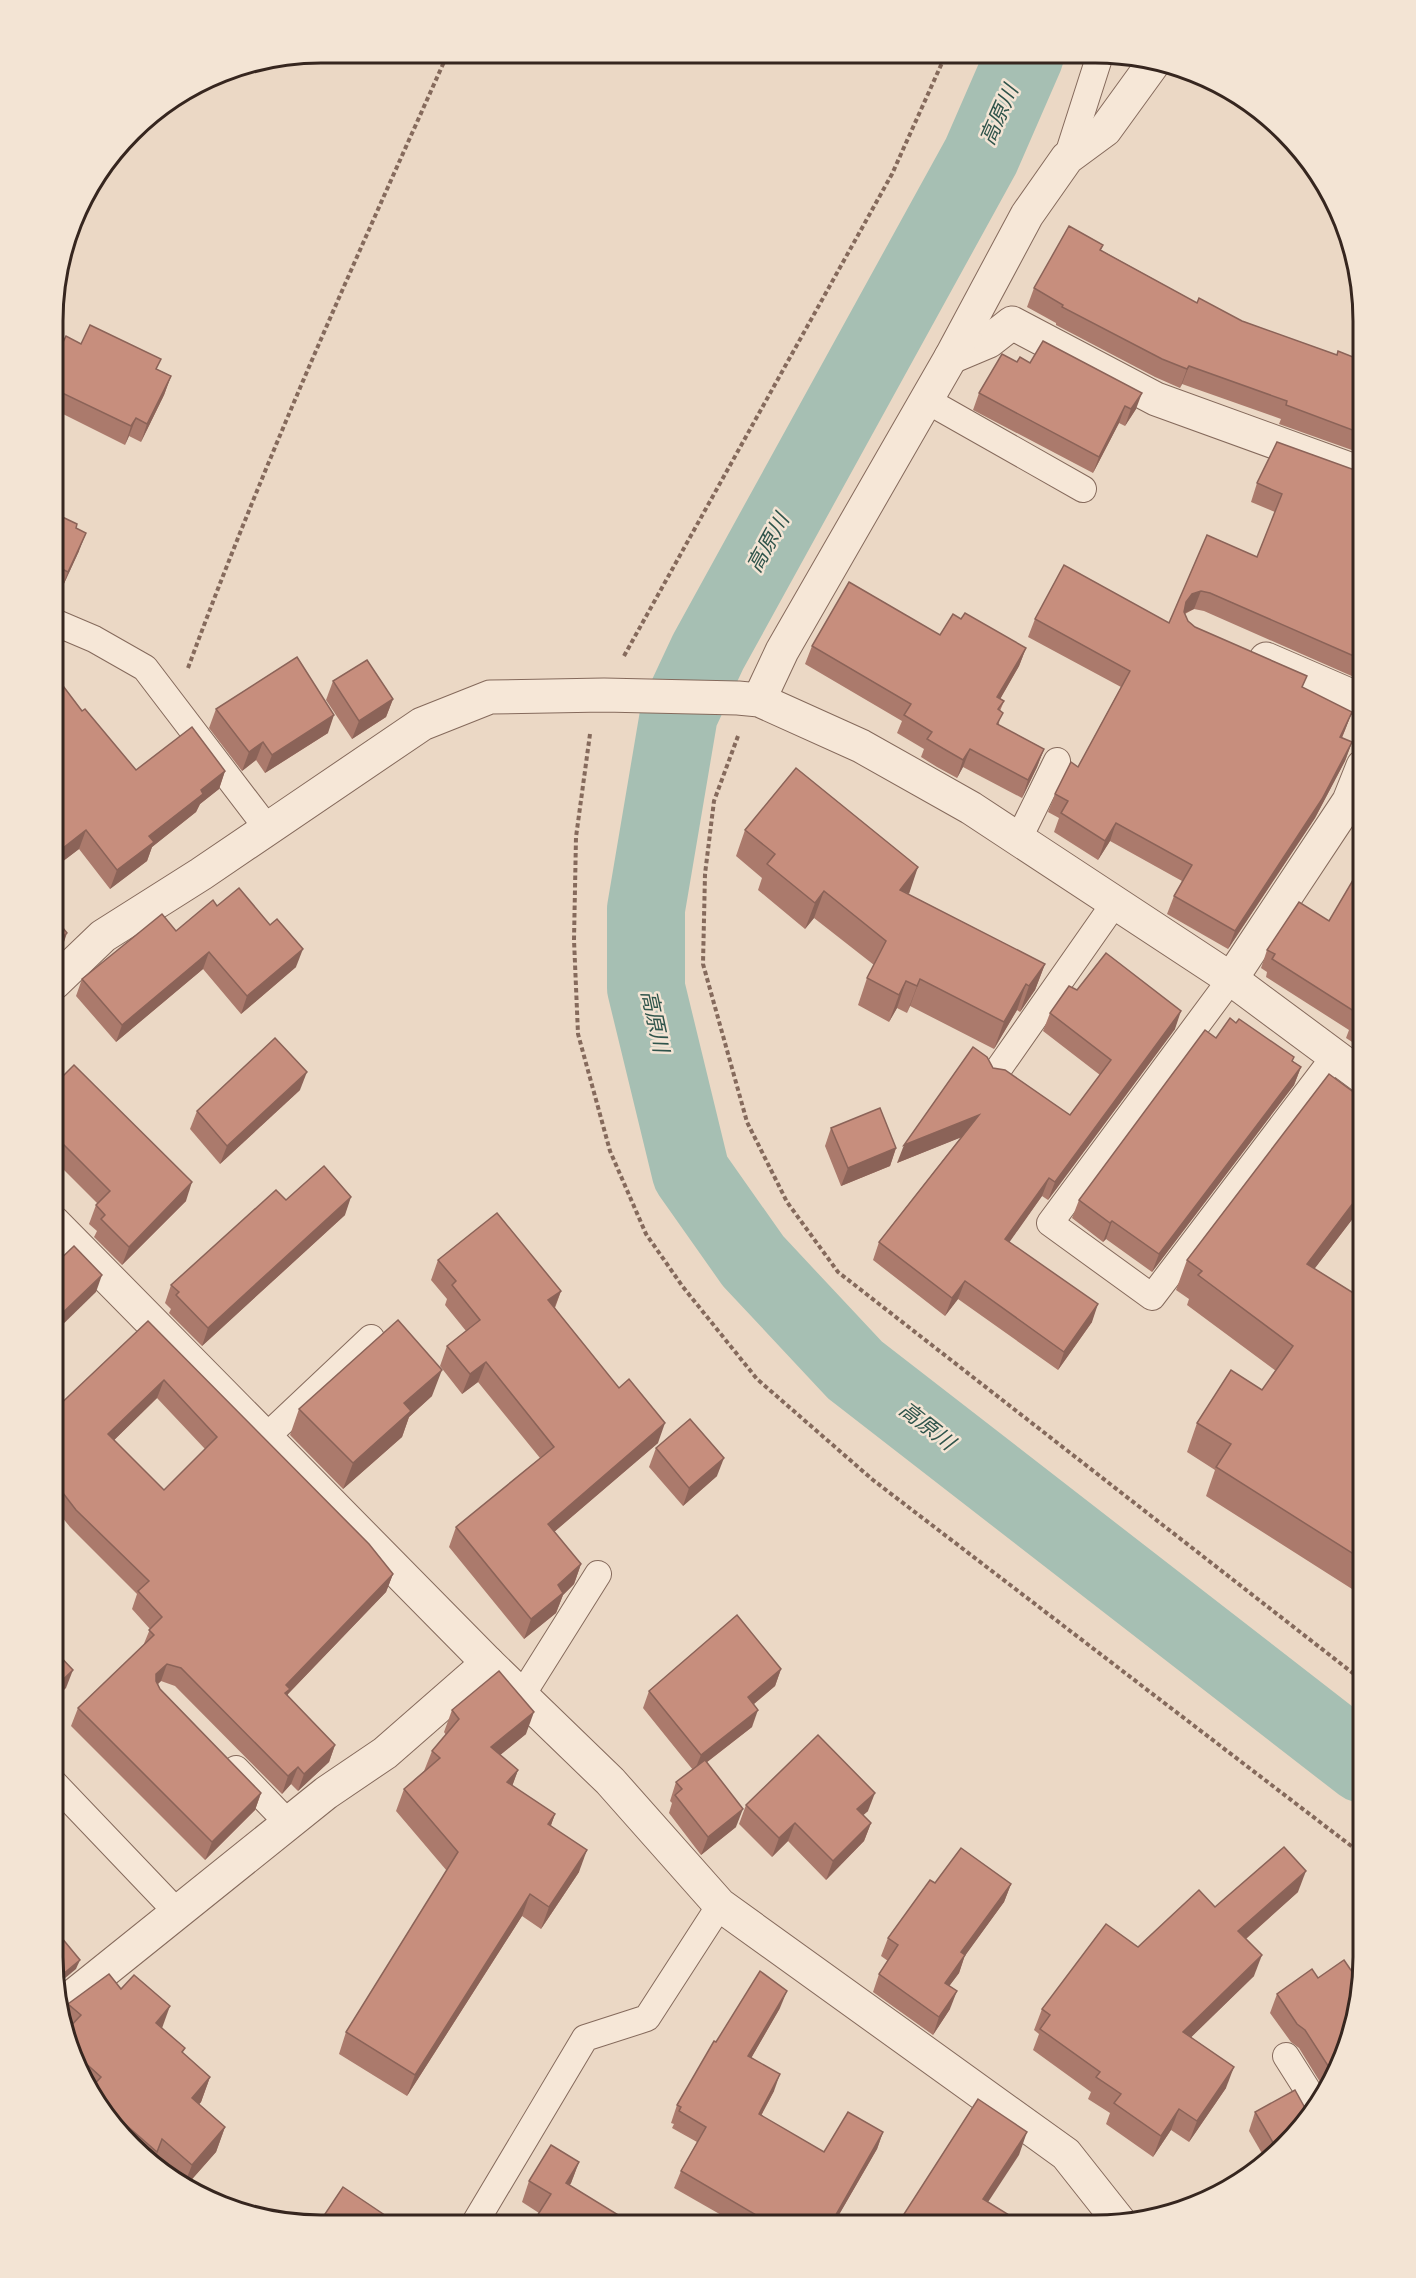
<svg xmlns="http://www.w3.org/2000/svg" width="1416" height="2278" viewBox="0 0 1416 2278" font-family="'Crimson Pro','Noto Sans JP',serif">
<rect width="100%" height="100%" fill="#ebd8c5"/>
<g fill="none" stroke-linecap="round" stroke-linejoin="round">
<path stroke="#a6bfb3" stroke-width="78" d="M1025,55L981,156L708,652L679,714L646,909V988L691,1173L753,1261L855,1370L1363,1764"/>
<g stroke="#856a5c" stroke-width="28">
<g id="service">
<path d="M1067,158L1100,55"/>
<path d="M926,400L1083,489"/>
<path d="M54,622L94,639L145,668L267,828"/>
<path d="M1018,840L1057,761"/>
<path d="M1231,979L1050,1223L1152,1297L1335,1056"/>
<path d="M995,1074L1114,904"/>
<path d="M266,1437L371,1338"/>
<path d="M522,1695L598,1574"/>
<path d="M236,1769L288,1823"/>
<path d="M53,1782L176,1911"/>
<path d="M1286,2056L1317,2105"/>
<path d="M476,2221L585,2038L647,2018L720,1905"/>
</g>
</g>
<g stroke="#856a5c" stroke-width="35">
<g id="minor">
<path d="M951,357L989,341L1012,323L1156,399L1363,474"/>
<path d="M1266,659L1363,701"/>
<path d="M759,700L782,651L951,357L1027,215L1067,158L1105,130L1155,61"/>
<path d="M1231,979L1349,801L1363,766"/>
<path d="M54,983L103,936L201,874L422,724L490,697L604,695L738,698L759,700L861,746L971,808L1231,979L1363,1077"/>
<path d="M53,1222L488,1663L610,1781L720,1905L1066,2154L1119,2221"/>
<path d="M62,2005L326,1793L385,1753L488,1663"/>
</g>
</g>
<g stroke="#856a5c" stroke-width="4" stroke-dasharray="4.5 3" stroke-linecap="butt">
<path d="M624,656L892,174L946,54"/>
<path d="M188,668C265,459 357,256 448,53"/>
<path d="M590,734L576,837L574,940L578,1034L610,1151L646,1234L683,1287L757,1379L873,1480L1363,1855"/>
<path d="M738,736L714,801L705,874L703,964L747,1122L787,1202L838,1272L1363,1681"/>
</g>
<use href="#service" stroke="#f6e7d7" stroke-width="26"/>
<use href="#minor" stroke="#f6e7d7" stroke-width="33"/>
</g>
<g fill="#ab7a6c" fill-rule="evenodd">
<path d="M1103,245L1101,250L1197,303L1242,321L1337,355L1363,361V454L1279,424L1281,419L1182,384L1180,388L1155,377L1056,325V323L1027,307L1034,288Z"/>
<path d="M81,344L157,369L171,376L164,395L141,442L129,436L125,445L55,410V359Z"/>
<path d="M1017,362L1030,363L1136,409L1125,426L1119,423L1093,473L973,410L979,393Z"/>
<path d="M1363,473V681L1204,611L1194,609L1185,614L1188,621L1195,627L1303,688L1352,712L1342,738L1352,742L1345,761L1315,818L1228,949L1167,914L1174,896L1182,881L1110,841L1098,860L1054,832L1059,818L1048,812L1055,794L1078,767L1121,687L1028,637L1035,619L1169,623L1207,535L1257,557L1275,512L1251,502L1257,483Z"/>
<path d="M54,513L76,528L79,551L61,590L54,586Z"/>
<path d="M961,619L1026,648L1019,666L1000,699L1004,701L1000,711L999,725L1044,749L1037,767L1022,798L963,767L957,778L937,767L921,757L924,749L897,733L902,721L805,664L812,646L940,635Z"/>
<path d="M54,674L82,711L136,770L225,771L219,789L200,804L196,812L152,847L147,861L110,889L79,849L54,868Z"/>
<path d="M333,681L393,699L386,717L352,739L326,700Z"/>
<path d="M216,709L328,733L265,773L256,760L242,771L209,728Z"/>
<path d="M745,830L908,894L1045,964L1035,990L1020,1012L1017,1010L994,1049L910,1006L907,1013L897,1008L889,1022L858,1005L867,978L874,965L814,918L805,929L758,890L762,878L736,856Z"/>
<path d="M1363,863V1049L1346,1038L1349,1030L1266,977L1267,972L1261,968L1267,950L1329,921Z"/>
<path d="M217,906L296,967L241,1014L203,969L116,1042L76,996L82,979L176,931Z"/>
<path d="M1077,990L1175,1029L1048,1200L1042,1196L1009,1242L1092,1322L1058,1370L958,1299L945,1316L873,1260L879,1242L961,1137L897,1163L993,1068L1070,1115L1100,1075L1043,1031L1050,1013Z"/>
<path d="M1216,1038L1293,1061L1301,1067L1294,1085L1152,1272L1106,1239L1103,1242L1072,1218L1079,1200Z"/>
<path d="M54,1085L186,1201L122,1265L94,1237L97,1231L89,1224L96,1205L98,1204L54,1160Z"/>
<path d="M300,1090L220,1164L190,1129L197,1111Z"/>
<path d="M1363,1090V1224L1354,1217L1314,1269L1363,1299V1596L1206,1496L1215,1470L1187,1452L1197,1423L1262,1390L1276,1371L1187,1305L1189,1299L1176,1290L1187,1260L1352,1091Z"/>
<path d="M831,1128L896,1148L890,1166L841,1186L825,1146Z"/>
<path d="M286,1200L345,1215L202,1346L169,1313L171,1309L165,1303L171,1285Z"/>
<path d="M438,1260L561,1291L555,1308L658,1443L554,1532L581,1564L574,1584L563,1595L556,1613L524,1639L449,1547L456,1527L540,1458L478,1382L462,1394L440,1366L447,1346L466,1331L445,1305L447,1299L431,1280Z"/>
<path d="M148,1321L393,1574L386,1592L288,1694L287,1696L335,1745L329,1762L298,1791L291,1784L282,1794L175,1686L161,1681L158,1684L160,1689L261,1793L255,1810L205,1860L71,1726L78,1708L143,1646L150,1629L132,1609L137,1594L70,1527L53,1506V1411ZM157,1398L205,1449L164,1490L114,1440Z"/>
<path d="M432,1396L409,1417L402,1437L343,1489L290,1435L299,1409Z"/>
<path d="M656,1448L717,1476L683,1506L649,1467Z"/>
<path d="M781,1669L775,1686L754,1704L752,1727L706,1763L736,1827L701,1855L669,1813L672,1803L670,1801L676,1782L693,1770L643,1708L649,1691Z"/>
<path d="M452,1710L526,1734L500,1755L518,1770L512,1786L555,1814L551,1825L579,1872L541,1929L522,1916L407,2096L339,2054L346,2032L447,1871L396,1811L404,1789L424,1771L432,1751L446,1735L444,1732Z"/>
<path d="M746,1805L868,1811L863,1815L871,1823L864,1841L826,1880L788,1841L772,1857L739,1824Z"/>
<path d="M935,1883L1011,1884L1004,1902L965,1955L959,1973L949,1986L950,2009L933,2035L873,1992L879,1974L888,1961L881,1956L888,1938Z"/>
<path d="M1298,1892L1246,1939L1254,1976L1191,2037L1226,2088L1189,2142L1171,2130L1153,2157L1106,2124L1110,2113L1088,2099L1091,2092L1033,2050L1039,2034L1034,2030L1042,2009L1138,1947L1215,1907Z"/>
<path d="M1318,1978L1343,2059L1325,2090L1299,2048L1291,2042L1270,2013L1277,1994Z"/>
<path d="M121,1989L162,2028L183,2053L210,2077L201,2102L199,2104L225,2127L216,2152L186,2186L167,2175L154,2164L153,2165L108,2121L73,2059L64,2015L68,2004Z"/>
<path d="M780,2008L751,2058L774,2091L761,2116L824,2152L883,2132L877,2149L833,2225L737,2224L674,2188L681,2171L697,2142L672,2128L674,2124L671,2123L677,2105L716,2042Z"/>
<path d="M1255,2112L1308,2120L1267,2162L1249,2131Z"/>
<path d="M579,2162L571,2183L539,2213L522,2202L529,2181Z"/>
</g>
<g fill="#8b6358">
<path d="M1189,366L1182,384L1180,388L1187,369Z"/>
<path d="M171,376L164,395L141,442L147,424Z"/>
<path d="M1142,393L1136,409L1125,426L1131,409Z"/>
<path d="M1125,406L1119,423L1093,473L1099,457Z"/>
<path d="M136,418L129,436L125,445L131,426Z"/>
<path d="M86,533L79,551L61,590L68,572Z"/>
<path d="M1201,591L1194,609L1185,613L1179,620L1186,602L1192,594Z"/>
<path d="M1026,648L1019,666L991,715L997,697Z"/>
<path d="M393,699L386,717L352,739L359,721Z"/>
<path d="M1352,712L1345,730L1334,755L1340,737Z"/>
<path d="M334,715L328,733L265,773L272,755Z"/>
<path d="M263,742L256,760L242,771L249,752Z"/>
<path d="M1352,742L1345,761L1315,818L1228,949L1235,931Z"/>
<path d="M970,749L963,767L957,778L963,760Z"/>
<path d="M1044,749L1037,767L1022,798L1028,780Z"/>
<path d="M225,771L219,789L200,804L196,812L152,847L147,861L110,889L117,870L149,836L201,790Z"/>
<path d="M1116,823L1110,841L1098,860L1105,841Z"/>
<path d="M86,830L79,849L54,868V855Z"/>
<path d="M918,867L909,894L900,890Z"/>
<path d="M824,891L814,918L805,929L815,903Z"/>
<path d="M67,933L61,951L54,957V944Z"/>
<path d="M303,949L296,967L241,1014L247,996Z"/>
<path d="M209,952L203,969L116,1042L122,1025Z"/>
<path d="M1045,964L1035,990L1020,1012L1029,986Z"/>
<path d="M920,979L910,1006L907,1013L917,986Z"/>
<path d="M906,981L897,1008L889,1022L899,995Z"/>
<path d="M1026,984L1017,1010L994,1049L1004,1022Z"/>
<path d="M1181,1011L1175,1029L1048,1200L1055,1182Z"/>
<path d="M1301,1067L1294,1085L1152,1272L1159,1254Z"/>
<path d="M307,1072L300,1090L220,1164L227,1146Z"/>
<path d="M979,1115L972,1133L897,1163L904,1145Z"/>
<path d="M58,1139L54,1149V1142Z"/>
<path d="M896,1148L890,1166L841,1186L848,1168Z"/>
<path d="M1049,1178L1042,1196L999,1257L1005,1239Z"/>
<path d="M192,1182L186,1201L122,1265L129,1247Z"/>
<path d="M1363,1190L1354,1217L1296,1293L1307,1264Z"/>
<path d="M351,1197L345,1215L202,1346L208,1328Z"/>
<path d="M1112,1221L1106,1239L1103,1242L1110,1223Z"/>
<path d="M102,1275L96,1292L53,1334V1322Z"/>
<path d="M965,1281L958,1299L945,1316L952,1298Z"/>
<path d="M561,1291L553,1311L548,1300Z"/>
<path d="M1098,1304L1092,1322L1058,1370L1064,1352Z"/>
<path d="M486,1362L478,1382L462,1394L470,1374Z"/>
<path d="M442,1370L432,1396L409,1417L402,1437L343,1489L353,1463L404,1403Z"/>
<path d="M164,1380L157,1398L102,1452L108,1434Z"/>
<path d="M665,1423L658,1443L540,1544L548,1524Z"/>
<path d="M724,1458L717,1476L683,1506L689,1488Z"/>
<path d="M581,1564L574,1584L563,1595L556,1613L524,1639L531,1619L558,1585Z"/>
<path d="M393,1574L386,1592L288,1694L283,1707L286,1685Z"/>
<path d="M167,1664L161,1681L150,1691L156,1674Z"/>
<path d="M781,1669L775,1686L742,1714L748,1697Z"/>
<path d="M73,1670L66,1688L53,1701V1689Z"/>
<path d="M758,1710L752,1727L694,1772L701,1755Z"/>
<path d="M534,1712L526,1734L483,1769L491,1747Z"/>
<path d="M335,1745L329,1762L298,1791L304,1774Z"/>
<path d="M298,1767L291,1784L282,1794L288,1776Z"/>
<path d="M518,1770L510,1792L507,1782Z"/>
<path d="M261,1793L255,1810L205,1860L212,1842Z"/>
<path d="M875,1793L868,1811L850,1827L857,1809Z"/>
<path d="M743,1809L736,1827L701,1855L708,1837Z"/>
<path d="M555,1814L547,1836L548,1824Z"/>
<path d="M795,1823L788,1841L772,1857L779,1838Z"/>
<path d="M871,1823L864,1841L826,1880L833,1861Z"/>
<path d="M587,1850L579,1872L541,1929L549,1907Z"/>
<path d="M1306,1871L1298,1892L1231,1952L1238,1931Z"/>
<path d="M1011,1884L1004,1902L962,1960L965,1955L959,1973L938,2001L945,1983L961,1952Z"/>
<path d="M530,1894L522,1916L407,2096L415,2075Z"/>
<path d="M1262,1955L1254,1976L1175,2053L1183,2032Z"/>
<path d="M80,1960L76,1969L58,1984L57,1979Z"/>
<path d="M787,1991L780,2008L742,2074L748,2056Z"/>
<path d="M957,1991L950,2009L933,2035L939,2017Z"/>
<path d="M170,2006L161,2031L156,2023Z"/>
<path d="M1340,2066L1326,2089L1325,2090L1332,2072Z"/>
<path d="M1234,2067L1226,2088L1189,2142L1197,2121Z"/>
<path d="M780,2074L774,2091L752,2132L759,2114Z"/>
<path d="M210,2077L201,2102L183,2123L192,2098Z"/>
<path d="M1179,2109L1171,2130L1153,2157L1161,2136Z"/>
<path d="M225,2127L216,2152L186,2186L184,2185L192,2165Z"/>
<path d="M883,2132L877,2149L833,2225H830Z"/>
<path d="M1027,2132L1019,2155L975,2222L983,2199Z"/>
<path d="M162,2139L153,2165L152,2164L157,2152Z"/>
<path d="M579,2162L571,2183L559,2204L566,2183Z"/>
</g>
<g fill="#c78e7d" stroke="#8b6358" stroke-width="1.5" fill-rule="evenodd">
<path d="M1069,226L1103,245L1100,250L1197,303L1199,298L1242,321L1337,355L1338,351L1363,361V434L1286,405L1287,401L1189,366L1187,369L1162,359L1062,307L1063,305L1034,288Z"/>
<path d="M90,325L161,359L156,369L171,376L147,424L136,418L131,426L58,391L62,384L55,380V359L66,336L81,344Z"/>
<path d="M1043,341L1142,393L1131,409L1125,406L1099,457L979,393L1002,354L1017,362L1020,357L1030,363Z"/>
<path d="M1277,442L1363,473V660L1210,593L1201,591L1192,594L1186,602L1184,612L1188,621L1195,627L1307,676L1302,687L1352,712L1340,737L1352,742L1322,799L1235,931L1174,896L1192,865L1116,823L1105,841L1061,813L1068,801L1055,794L1071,762L1078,767L1130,671L1035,619L1064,565L1169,623L1207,535L1257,557L1282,494L1257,483Z"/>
<path d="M54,513L77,524L76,528L86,533L68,572L54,565Z"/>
<path d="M849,582L940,635L953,614L961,619L965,613L1026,648L997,697L1004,701L998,709L1003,713L997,724L1044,749L1028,780L970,749L963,760L944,749L927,739L932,732L904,715L911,704L812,646Z"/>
<path d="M297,657L334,715L272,755L263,742L249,752L216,709Z"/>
<path d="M367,660L393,699L359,721L333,681Z"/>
<path d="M54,674L82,711L85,709L136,770L192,727L225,771L201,790L203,794L149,836L154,842L117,870L86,830L54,855V791L59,787L54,781Z"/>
<path d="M796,768L918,867L900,890L1045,964L1029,986L1026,984L1004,1022L920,979L917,986L906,981L899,995L867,978L886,941L824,891L815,903L767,864L775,854L745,830Z"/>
<path d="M1363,863V1027L1353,1020L1357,1013L1272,959L1275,954L1267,950L1299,902L1329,921Z"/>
<path d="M239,888L270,925L277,919L303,949L247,996L209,952L122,1025L82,979L162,914L176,931L213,900L217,906Z"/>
<path d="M54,917L67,933L54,944Z"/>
<path d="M1106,953L1181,1011L1055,1182L1049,1178L1005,1239L1098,1304L1064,1352L965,1281L952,1298L879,1242L979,1115L904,1145L973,1047L987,1057L993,1068L1005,1070L1070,1115L1111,1060L1050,1013L1069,986L1077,990Z"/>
<path d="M1230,1018L1236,1023L1239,1019L1294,1057L1292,1061L1301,1067L1159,1254L1112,1221L1110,1223L1079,1200L1205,1030L1216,1038Z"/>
<path d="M275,1038L307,1072L227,1146L197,1111Z"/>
<path d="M74,1065L192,1182L129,1247L101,1219L105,1215L96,1205L110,1191L58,1139L54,1142V1085Z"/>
<path d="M1329,1074L1352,1091L1356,1085L1363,1090V1190L1307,1264L1363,1299V1560L1216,1467L1231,1444L1197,1423L1231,1370L1262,1390L1293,1346L1198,1275L1202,1271L1187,1260Z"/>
<path d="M880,1108L896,1148L848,1168L831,1128Z"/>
<path d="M324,1166L351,1197L208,1328L176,1295L179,1292L171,1285L276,1190L286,1200Z"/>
<path d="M497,1213L561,1291L548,1300L619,1388L629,1379L665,1423L548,1524L581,1564L558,1585L563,1593L531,1619L456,1527L554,1447L486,1362L470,1374L447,1346L480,1320L452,1285L456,1281L438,1260Z"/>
<path d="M74,1246L102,1275L53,1322V1266Z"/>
<path d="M398,1320L442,1370L404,1403L411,1411L353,1463L299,1409Z"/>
<path d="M148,1321L369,1544L393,1574L286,1685L290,1689L285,1693L335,1745L304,1774L298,1767L288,1776L181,1668L167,1664L156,1674V1681L160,1689L261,1793L212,1842L78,1708L154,1635L149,1630L162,1617L138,1591L149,1581L76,1510L53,1480V1411ZM164,1380L217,1437L164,1490L108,1434Z"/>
<path d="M690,1419L724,1458L689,1488L656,1448Z"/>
<path d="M737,1615L781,1669L748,1697L758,1710L701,1755L649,1691Z"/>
<path d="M53,1649L73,1670L53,1689Z"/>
<path d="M499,1671L534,1712L491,1747L518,1770L507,1782L555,1814L548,1824L587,1850L549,1907L530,1894L415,2075L346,2032L458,1852L404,1789L440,1758L432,1751L459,1719L452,1710Z"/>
<path d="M818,1735L875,1793L857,1809L871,1823L833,1861L795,1823L779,1838L746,1805Z"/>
<path d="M705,1760L743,1809L708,1837L675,1795L682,1789L676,1782Z"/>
<path d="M1284,1847L1306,1871L1238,1931L1262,1955L1183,2032L1234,2067L1197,2121L1179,2109L1161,2136L1114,2103L1121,2094L1096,2077L1100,2072L1040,2029L1050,2015L1042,2009L1106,1924L1138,1947L1199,1890L1215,1907Z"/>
<path d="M961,1848L1011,1884L961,1952L965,1955L945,1983L957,1991L939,2017L879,1974L898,1945L888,1938L930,1880L935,1883Z"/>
<path d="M61,1937L80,1960L57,1979L52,1957L53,1943Z"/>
<path d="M1344,1960L1361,1985L1343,2059L1340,2066L1332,2072L1305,2030L1297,2024L1277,1994L1312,1969L1318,1978Z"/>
<path d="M760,1971L787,1991L748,2056L780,2074L759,2114L824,2152L848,2112L883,2132L830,2225H801L798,2223L797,2225H786L783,2223L782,2225H773L681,2171L706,2127L679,2111L681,2107L677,2105L714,2041L716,2042Z"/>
<path d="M109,1974L121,1989L134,1975L170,2006L156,2023L185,2048L182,2052L210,2077L192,2098L225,2127L192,2165L162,2139L157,2152L94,2097L90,2089L101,2077L71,2050L67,2030L81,2015L68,2004Z"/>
<path d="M1295,2090L1310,2117L1308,2120L1278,2151L1255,2112Z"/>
<path d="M978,2099L1027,2132L983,2199L1025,2225H897Z"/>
<path d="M551,2145L579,2162L566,2183L628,2221L626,2224H532L551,2194L529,2181Z"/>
<path d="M343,2187L398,2224L319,2223Z"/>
</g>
<g text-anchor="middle" stroke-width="5" stroke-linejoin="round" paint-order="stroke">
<g font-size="21" font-style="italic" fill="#2f544b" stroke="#f3e4d4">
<text transform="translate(999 115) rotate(-66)" y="7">高原川</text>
<text transform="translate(768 543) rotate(-61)" y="7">高原川</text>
<text transform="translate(655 1021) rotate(78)" y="7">高原川</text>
<text transform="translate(927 1426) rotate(38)" y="7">高原川</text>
</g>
</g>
<path d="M0 0H1416V2278H0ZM321 63H1095A258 258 0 0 1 1353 321V1957A258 258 0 0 1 1095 2215H321A258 258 0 0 1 63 1957V321A258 258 0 0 1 321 63Z" fill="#f3e4d4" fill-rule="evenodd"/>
<path fill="none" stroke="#36261f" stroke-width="3" d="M321 63H1095A258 258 0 0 1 1353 321V1957A258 258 0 0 1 1095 2215H321A258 258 0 0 1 63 1957V321A258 258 0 0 1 321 63Z"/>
</svg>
